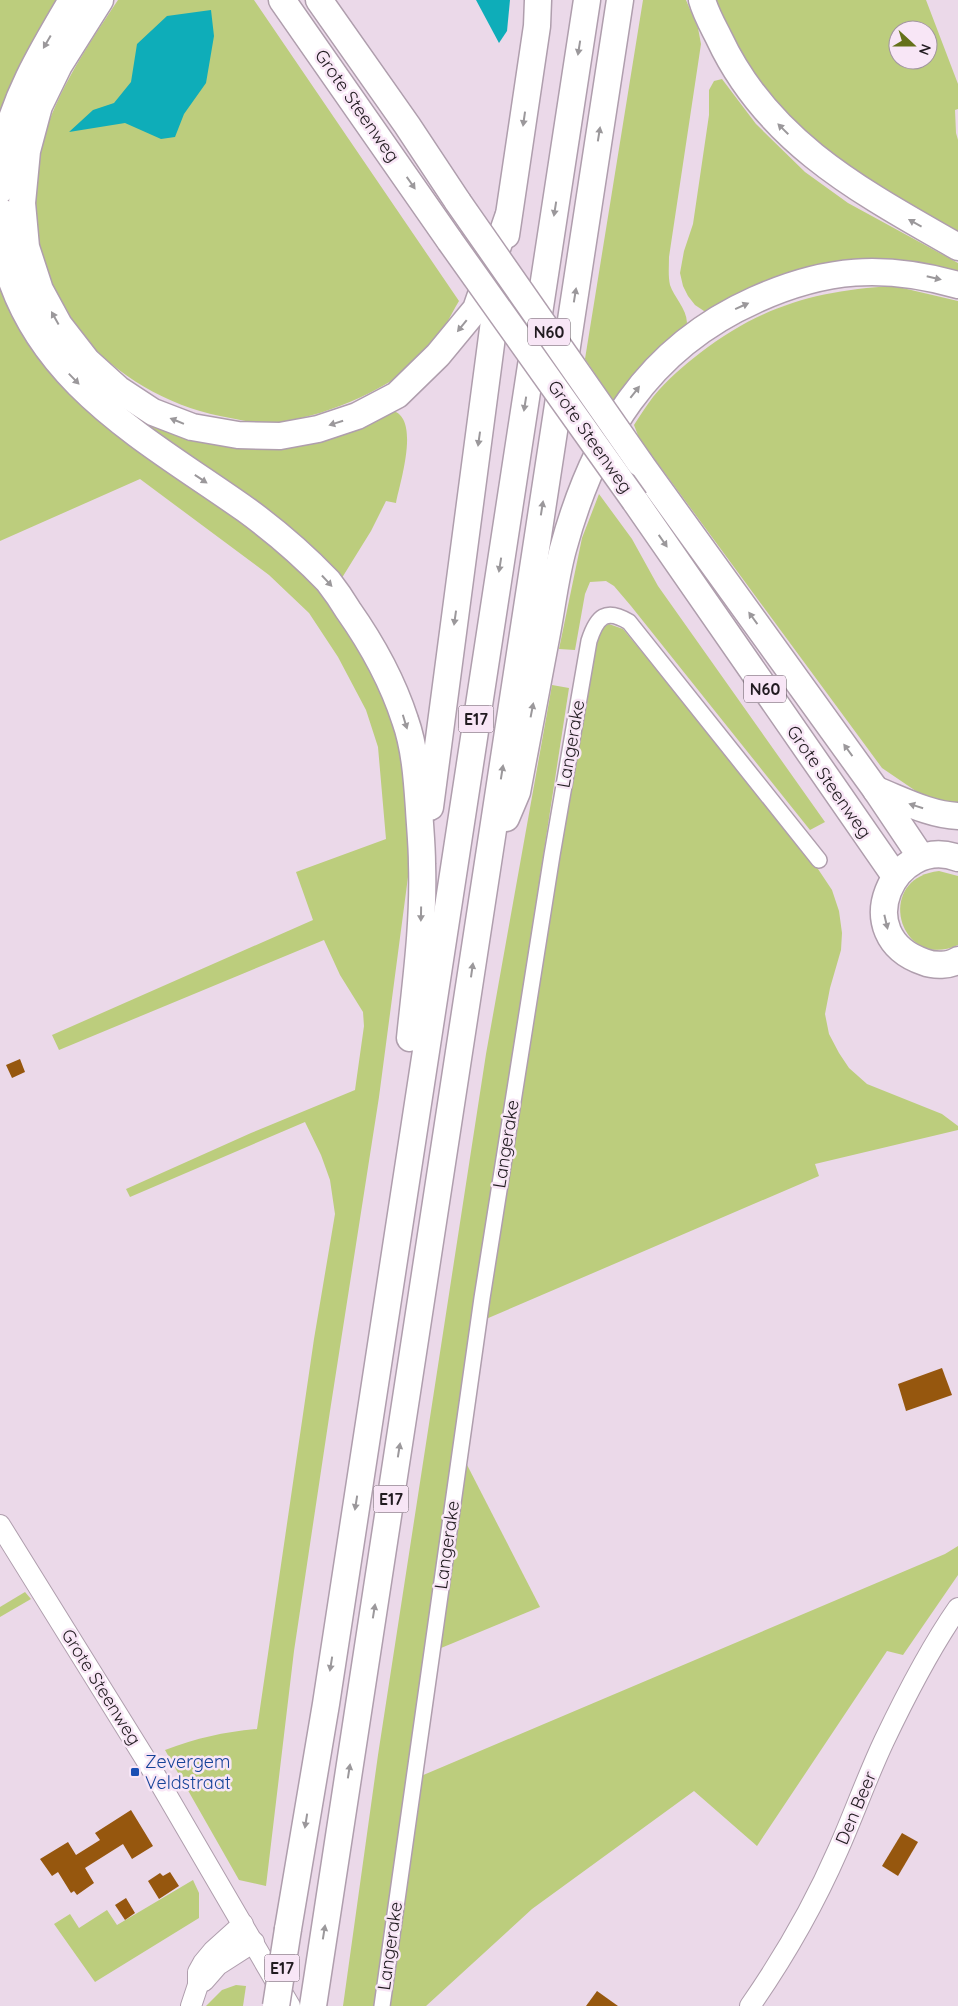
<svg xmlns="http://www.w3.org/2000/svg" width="958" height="2006" viewBox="0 0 958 2006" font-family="Quicksand,sans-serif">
<rect width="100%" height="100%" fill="#ebd9e9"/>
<g fill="#bccd7d" fill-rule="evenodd">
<path d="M0,0H57L15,76L0,117Z"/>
<path d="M83,0H89C51,63 11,125 14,202C15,247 29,296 54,334C62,347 75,360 86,371C95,381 105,391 116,399C171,440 243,455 310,440C338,434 366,426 390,410C422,415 400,482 396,503L386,501L371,531L340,581C330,570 320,558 309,548C298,538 285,530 273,521C231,489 186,461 143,430C64,372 7,296 8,194C9,175 9,153 15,134C31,85 57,44 83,0Z"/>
<path d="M118,0H254L459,301C450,316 441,336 429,350C411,372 384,386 359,398C335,409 307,418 281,422C260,425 240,420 220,416C166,405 118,376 81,335C75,328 71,318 67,310C61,299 54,289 49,277C35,244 32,192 39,156C51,99 86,48 118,0Z"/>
<path d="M643,0H686L698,28L701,44L669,257C669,266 668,276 670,285C674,298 691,313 686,328L616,405L585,359Z"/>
<path d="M715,0H926L958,84V109L955,110L956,133L958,140V232C911,207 864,182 821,150C812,143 805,134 797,126C760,88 732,51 715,0ZM898,30H928V60H898Z"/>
<path d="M722,79L756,124L805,172L848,203L958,263V276L931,268L707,313L695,305L688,296L683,286L680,273L684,251L693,224L709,115V90L714,81Z"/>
<path d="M0,268L25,329L295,560L342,614L384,694L397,740L405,786L408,834V877L379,1097L330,1411L294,1651L266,1886L239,1880L165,1750C198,1738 223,1732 257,1729L314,1339L335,1214L330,1180L321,1155L305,1122L130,1197L126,1189L251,1133L355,1090L364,1026L363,1012L340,975L324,940L59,1050L52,1035L313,920L296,872L386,839L378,747L366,710L338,657L309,613L269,575L140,479L0,541Z"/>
<path d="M894,286L958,301V808L932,802L882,768L639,438L634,425C640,416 646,406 653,397C667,380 683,366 700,353C761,306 818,290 894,286Z"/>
<path d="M599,494L632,539L658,586L825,822L810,830L631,606L614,586L606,581L590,582L585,594L575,650L559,649L582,538Z"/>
<path d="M609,624L623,629L802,845L832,890L839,911L842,933L841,950L830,988L825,1014L829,1034L839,1053L849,1068L867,1084L942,1114L958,1126V1130L815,1164L819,1176L486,1319L537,975L594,646L600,629Z"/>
<path d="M552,685L569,688L475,1300L375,2006H343L378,1755L486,1054Z"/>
<path d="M939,871L958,876V945C899,972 873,878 939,871Z"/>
<path d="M464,1459L540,1607L441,1648Z"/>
<path d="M958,1546V1575L903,1655L887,1651L757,1846L694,1791L532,1909L426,2006H385L421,1776L945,1554Z"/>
<path d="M25,1592L31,1599L0,1617V1607Z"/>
<path d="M193,1880L199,1893V1918L95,1982L54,1924L70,1914L79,1928L107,1910L117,1925Z"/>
<path d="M236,1985L246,1986L243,2006H206L222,1990Z"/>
</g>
<g fill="#0eadb9">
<path d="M476,0H510L507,31L499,43Z"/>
<path d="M211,10L214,36L206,83L184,114L175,137L161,139L125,123L69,132L93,110L114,103L131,82L137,44L167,16Z"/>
</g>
<g fill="#96570e">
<path d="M20,1059L25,1072L12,1078L6,1065Z"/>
<path d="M942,1368L952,1395L906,1411L898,1384Z"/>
<path d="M131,1810L153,1846L132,1859L123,1844L85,1868L94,1883L77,1895L74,1891L71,1893L58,1872L52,1876L40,1859L68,1842L76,1855L100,1840L95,1833Z"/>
<path d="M902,1833L918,1842L898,1876L882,1866Z"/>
<path d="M170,1872L179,1886L159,1899L148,1881L160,1873L163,1876Z"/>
<path d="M126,1898L135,1913L125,1920L115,1905Z"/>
<path d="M597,1991L618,2006H586Z"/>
</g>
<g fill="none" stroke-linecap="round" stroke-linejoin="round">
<g stroke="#af9ead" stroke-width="18">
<path id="street" d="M382,2006L482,1298L552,855L589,641C597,616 606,608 629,622L819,860"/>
</g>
<g stroke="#af9ead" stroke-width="22">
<g id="secondary">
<path d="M0,1525L154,1773L290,2006"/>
<path d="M204,1981L218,1965L254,1942"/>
<path d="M191,2006L198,1985V1972L203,1963L213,1951L243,1924"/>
<path d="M750,2006C784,1957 814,1905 838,1850C854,1814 867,1777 884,1741C905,1697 930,1648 958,1608"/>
</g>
</g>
<g stroke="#af9ead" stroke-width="29">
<g id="highway">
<path d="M100,0L59,65L39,106L27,151L22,203L26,247L40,290L59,325L87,361L118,389L153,412L192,427L238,435L280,436L318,429L357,416L397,395L438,355L476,309L508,217"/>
<path d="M282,0L450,241"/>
<path d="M319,0L407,125L458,202"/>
<path d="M702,0C706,14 713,26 719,38C768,143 862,192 958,247"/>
<path d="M0,190C1,178 0,166 2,155C13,98 43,49 72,0"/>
<path d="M0,211C1,223 0,238 3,250C31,380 146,439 245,509C274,530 303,555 328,581C335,590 342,600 348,610C372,644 392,680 405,720C415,748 417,780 419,809C420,827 422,846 422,864C424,922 416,980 410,1038"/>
<path d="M506,235L537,26L538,0"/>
<path d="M640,463L876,790L921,857"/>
<path d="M635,501L895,876"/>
<path d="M876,790C902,800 930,815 958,816"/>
<path d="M430,807L498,291"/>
<path d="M506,818L517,792C527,741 536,689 546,638C552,608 555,578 563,549C593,438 647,348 755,300C825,268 884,264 958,285"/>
<path d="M958,858C894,834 847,936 924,962C934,966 950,966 958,960"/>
<path d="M288,1929L326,1704L587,0"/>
<path d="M313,2006L620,0"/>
</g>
</g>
<use href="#street" stroke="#fff" stroke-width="15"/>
<use href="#secondary" stroke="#fff" stroke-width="20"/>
<use href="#highway" stroke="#fff" stroke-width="26"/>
<g stroke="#af9ead" stroke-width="29" stroke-linecap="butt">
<g id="highway-bridge">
<path d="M458,202L640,463"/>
<path d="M450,241L635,501"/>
<path d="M276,2006L288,1929"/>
</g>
</g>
<use href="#highway-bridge" stroke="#fff" stroke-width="26"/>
</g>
<defs><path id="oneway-solid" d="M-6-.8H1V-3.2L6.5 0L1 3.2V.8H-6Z" transform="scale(1.25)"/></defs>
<g fill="#9b989b">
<use href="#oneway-solid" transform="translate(47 42) rotate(120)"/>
<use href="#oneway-solid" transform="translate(579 48) rotate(99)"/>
<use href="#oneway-solid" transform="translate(524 119) rotate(98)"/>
<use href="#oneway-solid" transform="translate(783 129) rotate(-135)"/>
<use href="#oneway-solid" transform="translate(599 134) rotate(-81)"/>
<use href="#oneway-solid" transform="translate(411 183) rotate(55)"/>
<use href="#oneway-solid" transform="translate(555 209) rotate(99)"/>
<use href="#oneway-solid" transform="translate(915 223) rotate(-151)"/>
<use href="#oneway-solid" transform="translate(934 278) rotate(13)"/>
<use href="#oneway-solid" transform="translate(575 295) rotate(-81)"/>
<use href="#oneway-solid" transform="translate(742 306) rotate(-24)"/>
<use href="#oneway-solid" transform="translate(55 318) rotate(-119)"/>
<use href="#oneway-solid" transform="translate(462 326) rotate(129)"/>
<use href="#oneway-solid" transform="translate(74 379) rotate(46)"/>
<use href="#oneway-solid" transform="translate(635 392) rotate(-52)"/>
<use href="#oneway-solid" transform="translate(525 404) rotate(99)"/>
<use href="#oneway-solid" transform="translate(177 421) rotate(-158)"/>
<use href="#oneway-solid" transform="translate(336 423) rotate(162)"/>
<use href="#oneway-solid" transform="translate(479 439) rotate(98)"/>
<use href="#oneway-solid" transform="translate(201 479) rotate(34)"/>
<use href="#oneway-solid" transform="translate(542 508) rotate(-81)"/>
<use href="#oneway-solid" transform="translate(663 541) rotate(55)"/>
<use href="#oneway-solid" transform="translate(500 565) rotate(99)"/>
<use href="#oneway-solid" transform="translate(327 581) rotate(47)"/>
<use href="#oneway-solid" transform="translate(455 618) rotate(98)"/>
<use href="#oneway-solid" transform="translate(753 618) rotate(-126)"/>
<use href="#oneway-solid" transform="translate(532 710) rotate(-79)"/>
<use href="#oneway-solid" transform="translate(405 722) rotate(73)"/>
<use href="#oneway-solid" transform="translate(848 750) rotate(-126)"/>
<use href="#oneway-solid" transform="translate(502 772) rotate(-81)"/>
<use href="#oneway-solid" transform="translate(916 806) rotate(-162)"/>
<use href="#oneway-solid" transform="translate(421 914) rotate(91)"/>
<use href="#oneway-solid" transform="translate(886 922) rotate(77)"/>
<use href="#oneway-solid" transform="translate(472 970) rotate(-82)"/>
<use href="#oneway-solid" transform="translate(399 1450) rotate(-81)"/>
<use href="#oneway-solid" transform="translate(356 1503) rotate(99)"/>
<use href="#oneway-solid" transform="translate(374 1611) rotate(-81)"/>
<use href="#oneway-solid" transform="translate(331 1664) rotate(99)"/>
<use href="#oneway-solid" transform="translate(349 1771) rotate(-81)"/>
<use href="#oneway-solid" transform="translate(306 1821) rotate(99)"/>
<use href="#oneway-solid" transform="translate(324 1932) rotate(-81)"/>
</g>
<rect fill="#1a4fb4" stroke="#f8e6f6" stroke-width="2" x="130" y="1767" width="10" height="10" rx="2.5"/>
<g text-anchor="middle" stroke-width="5" stroke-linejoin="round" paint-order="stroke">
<g fill="#f8e6f6" stroke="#625860" stroke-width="1">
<rect x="528" y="318.5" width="42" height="27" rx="4"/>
<rect x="744" y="675.5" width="42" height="27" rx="4"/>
<rect x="458.5" y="705.5" width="35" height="27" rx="4"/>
<rect x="373.5" y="1485.5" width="35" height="27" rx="4"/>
<rect x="264.5" y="1954.5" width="35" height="27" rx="4"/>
</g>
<g font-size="16" font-weight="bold" fill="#211b20">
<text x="549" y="338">N60</text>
<text x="765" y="695">N60</text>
<text x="476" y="725">E17</text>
<text x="391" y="1505">E17</text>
<text x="282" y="1974">E17</text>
</g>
<g font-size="18" fill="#211b20" stroke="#f8e6f6">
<text transform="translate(357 106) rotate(55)" y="6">Grote Steenweg</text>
<text transform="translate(590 437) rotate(55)" y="6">Grote Steenweg</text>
<text transform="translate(571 744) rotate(-80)" y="6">Langerake</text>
<text transform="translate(829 782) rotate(55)" y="6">Grote Steenweg</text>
<text transform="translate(506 1144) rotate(-81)" y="6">Langerake</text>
<text transform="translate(447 1545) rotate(-82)" y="6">Langerake</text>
<text transform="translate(101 1687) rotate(58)" y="6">Grote Steenweg</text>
<text transform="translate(856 1808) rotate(-67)" y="6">Den Beer</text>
<text transform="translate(390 1946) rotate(-82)" y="6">Langerake</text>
</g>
<g font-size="18" fill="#164399" stroke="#f8e6f6" text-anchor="start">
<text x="145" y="1768">Zevergem<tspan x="145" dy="21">Veldstraat</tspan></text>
</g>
</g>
<g transform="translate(913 45) rotate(111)"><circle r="24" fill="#f8e6f6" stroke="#a295a0"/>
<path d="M0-4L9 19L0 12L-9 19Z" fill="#65711a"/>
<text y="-8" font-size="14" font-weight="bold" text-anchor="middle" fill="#211b20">N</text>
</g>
</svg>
